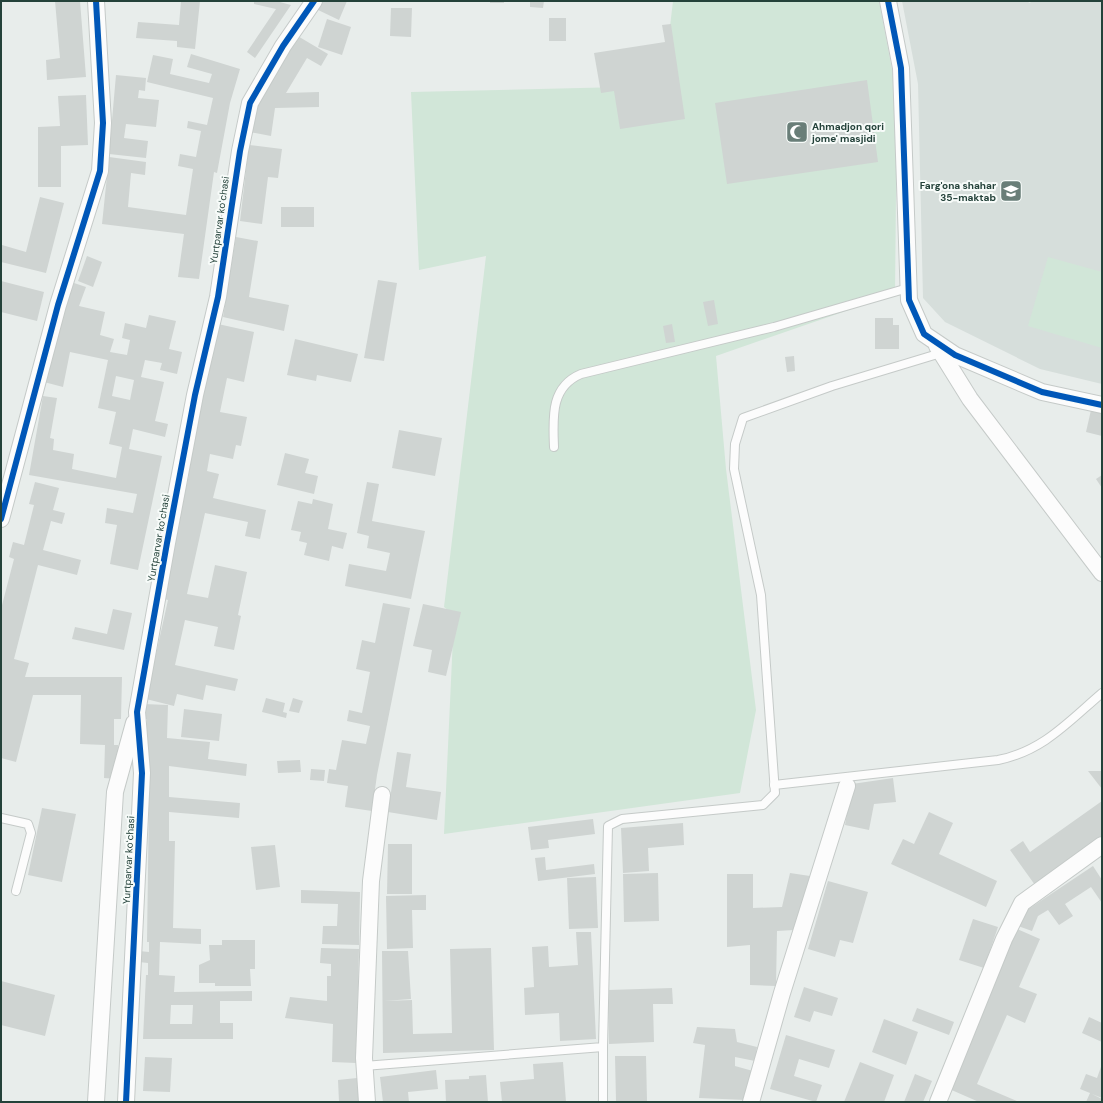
<svg xmlns="http://www.w3.org/2000/svg" width="1103" height="1103" viewBox="0 0 1103 1103" font-family="'DM Sans',sans-serif">
<rect width="100%" height="100%" fill="#e8edeb"/>
<path fill="#d6dedb" d="M902,1H1028L1029,3L1034,1H1102V384L1040,369L945,322L923,298L918,84Z"/>
<g fill="#d1e6d8">
<path d="M673,1H879L897,96L895,294L716,356L726,469L756,710L740,793L444,834L454,615L444,607L486,256L419,270L411,92L663,86Z"/>
<path d="M1048,257L1102,272V348L1028,326Z"/>
</g>
<g fill="#cfd4d2" fill-rule="evenodd">
<path d="M55,1H80L86,77L47,80L46,60L60,58Z"/>
<path d="M181,1H200L195,49L177,47V41L136,38L138,22L179,25Z"/>
<path d="M254,1H276L291,5L255,58L247,52L276,9L254,4Z"/>
<path d="M319,1H347L339,20L316,9Z"/>
<rect x="490" y="1" width="14" height="2"/>
<path d="M530,1H544L543,8L530,7Z"/>
<path d="M391,8H412L411,37L390,36Z"/>
<rect x="549" y="18" width="17" height="23"/>
<path d="M327,19L351,27L342,55L318,47Z"/>
<path d="M671,24L685,119L620,129L614,91L601,93L594,53L665,42L662,25Z"/>
<path d="M296,35L328,54L321,66L307,58L286,93L319,92V107L275,108L271,136L250,132L255,107Z"/>
<path d="M191,54L240,69L230,103L217,173L214,172L199,279L178,277L184,234L102,224L109,157L146,162L145,175L131,173L128,207L186,215L193,169L178,166L180,154L196,157L201,131L187,128L188,121L207,125L213,98L147,82L153,55L173,59L170,74L209,83L212,74L187,67Z"/>
<path d="M116,75L146,78L145,91L139,90L138,98L159,100L156,127L126,124L124,138L148,141L146,158L109,154Z"/>
<path d="M867,80L878,162L727,184L715,103Z"/>
<path d="M86,95L88,145L61,146V187H38V127L60,126L58,96Z"/>
<path d="M249,145L282,149L278,178L268,177L262,224L240,221Z"/>
<path d="M40,197L64,203L46,273L1,262L2,245L26,252Z"/>
<rect x="281" y="207" width="33" height="20"/>
<path d="M236,237L258,241L249,297L289,305L284,331L223,317Z"/>
<path d="M87,256L102,262L93,287L78,281Z"/>
<path d="M378,280L397,283L384,361L364,358Z"/>
<path d="M1,281L44,292L37,321L1,312Z"/>
<path d="M74,283L86,287L79,306L105,312L100,335L114,339L110,352L127,355L130,340L122,338L125,323L146,328L149,315L176,321L169,349L182,352L177,374L160,370L162,363L145,360L141,377L164,382L155,421L168,424L165,437L133,429L129,449L162,456L138,570L110,564L117,525L105,523L107,508L133,513L137,494L29,475L43,396L57,398L50,438L54,439L53,450L74,454L72,469L116,478L122,447L109,444L116,412L98,408L108,360L70,352L63,387L44,382L58,326ZM116,376L134,380L130,400L112,396Z"/>
<path d="M714,300L718,324L708,326L703,302Z"/>
<path d="M875,318H893V325H899V349H875Z"/>
<path d="M218,324L254,332L244,382L227,378L220,412L247,417L241,446L236,445L233,459L210,454L207,471L219,474L213,498L266,510L260,539L245,536L248,522L205,513L187,594L208,598L215,565L247,572L238,615L241,616L234,650L214,646L218,627L185,620L175,665L238,679L235,691L206,685L203,700L177,694L174,706L146,699L168,600L161,598L189,475H186Z"/>
<path d="M672,324L675,342L666,343L663,326Z"/>
<path d="M295,339L358,354L351,382L317,375L316,381L287,375Z"/>
<path d="M794,356L795,371L787,372L785,357Z"/>
<path d="M1091,410L1102,413V436L1086,432Z"/>
<path d="M399,430L442,438L435,476L392,468Z"/>
<path d="M285,453L309,459L305,473L318,476L314,494L277,485Z"/>
<path d="M1102,475V488L1096,479Z"/>
<path d="M35,482L59,488L53,510L65,513L62,524L51,521L43,550L81,560L77,575L38,565L14,659L29,663L25,677H122L121,719H114V745H118L117,779L104,778L105,745L80,744L81,695H33L16,762L1,758V609L14,559L9,557L13,542L24,545L34,505L29,504Z"/>
<path d="M367,482L379,484L372,521L425,531L411,599L345,586L349,564L386,571L390,553L367,548L369,536L357,533Z"/>
<path d="M313,499L333,504L328,529L347,533L343,549L332,546L329,561L304,555L307,543L299,541L301,532L291,530L298,501L312,504Z"/>
<path d="M383,603L410,608L377,775L372,811L345,807L348,786L327,783L329,769L336,770L342,740L366,744L370,726L347,721L349,710L362,713L370,672L356,669L362,640L375,643Z"/>
<path d="M423,604L461,612L446,676L428,672L432,650L413,646Z"/>
<path d="M113,609L132,613L124,650L72,639L75,627L107,634Z"/>
<path d="M266,698L285,703L283,712L287,713L286,718L262,712Z"/>
<path d="M293,698L303,701L299,713L289,711Z"/>
<path d="M143,704L168,705L167,738L210,742L208,759L247,764L246,776L169,766V797L240,803L239,818L169,812V841H175L173,928L201,929V944L160,942L159,975L175,976L174,992L252,991V1001H220V1023H233V1039H143L146,975H148V963L139,962V951L149,952V942H147L149,796H147V719H143ZM171,1005H193L192,1024H170Z"/>
<path d="M184,709L222,714L219,741L181,737Z"/>
<path d="M397,752L411,754L406,787L441,792L437,820L388,812Z"/>
<path d="M300,760L301,772L278,773L277,761Z"/>
<path d="M311,769L325,770L324,781L310,780Z"/>
<path d="M1088,771H1102V789Z"/>
<path d="M893,778L896,802L874,804L869,830L845,825L852,784Z"/>
<path d="M1102,801V837L1035,885L1010,850L1023,841L1030,852Z"/>
<path d="M42,808L76,814L62,882L28,875Z"/>
<path d="M929,812L953,823L939,854L997,881L986,907L891,864L903,839L914,844Z"/>
<path d="M593,819L595,834L548,840L549,848L531,850L528,827Z"/>
<path d="M683,823L684,845L648,848L649,871L623,873L621,828Z"/>
<path d="M388,844H412V894H387Z"/>
<path d="M275,845L280,887L256,890L251,847Z"/>
<path d="M545,857L546,870L594,864L595,874L538,881L535,858Z"/>
<path d="M1093,866L1102,880V903L1091,887L1065,904L1073,916L1059,925L1048,910L1038,916L1032,931L1018,926L1024,912Z"/>
<path d="M658,873L659,921L624,922L623,874Z"/>
<path d="M790,873L810,876L794,930L777,931L776,986L750,985V945L727,947V874H753V908L782,907Z"/>
<path d="M596,877L598,928L569,929L567,878Z"/>
<path d="M828,881L868,892L853,943L840,940L835,957L808,949Z"/>
<path d="M301,890L360,892L359,945L322,944L323,926H337L338,904L301,903Z"/>
<path d="M426,895V910H412L413,948L387,949L386,896Z"/>
<path d="M973,919L998,927L984,968L959,960Z"/>
<path d="M1015,928L1040,939L1019,987L1037,994L1025,1023L1007,1015L977,1084L1019,1102H979L947,1088Z"/>
<path d="M576,932H591L596,1039L560,1041L559,1013L525,1015L524,988L534,987L532,947L548,946L549,967L578,965Z"/>
<path d="M222,940H255V969H250L251,986H215V983H199V965L210,960L209,945H222Z"/>
<path d="M321,948L359,949L356,1063L332,1062L333,1024L285,1018L290,997L327,1001V976H331V964L320,963Z"/>
<path d="M491,948L494,1050L383,1053L382,951H408L411,999L384,1001L412,1000L413,1034L452,1033L450,949Z"/>
<path d="M1,981L55,995L45,1036L1,1025Z"/>
<path d="M804,987L838,998L832,1016L814,1011L810,1022L794,1017Z"/>
<path d="M672,988L673,1004H653L654,1042L609,1044L608,990Z"/>
<path d="M917,1008L954,1022L949,1035L912,1021Z"/>
<path d="M1089,1017L1102,1023V1042L1082,1033Z"/>
<path d="M884,1019L918,1032L906,1065L872,1052Z"/>
<path d="M697,1027L735,1029L737,1042L757,1047L755,1061L735,1057V1066L753,1071L746,1100L699,1098L705,1045L693,1043Z"/>
<path d="M786,1035L835,1050L829,1068L799,1059L794,1076L822,1085L816,1102L770,1089Z"/>
<path d="M615,1056H646L647,1101H616Z"/>
<path d="M145,1057L172,1058L170,1092L143,1091Z"/>
<path d="M563,1062L566,1102H502L500,1082L534,1079L533,1064Z"/>
<path d="M860,1062L894,1075L884,1102H844Z"/>
<path d="M1102,1064V1098L1092,1094L1102,1099V1102H1086L1090,1093L1080,1089L1086,1074L1097,1078Z"/>
<path d="M436,1070L438,1089L408,1092L409,1102H383L380,1077Z"/>
<path d="M915,1074L932,1081L923,1102H904Z"/>
<path d="M486,1075L488,1102H446L445,1080L469,1079V1076Z"/>
<path d="M357,1078L359,1102H339L338,1080Z"/>
</g>
<g fill="none" stroke-linecap="round" stroke-linejoin="round">
<g stroke="#c5cac8" stroke-width="10">
<g id="lane">
<path d="M554,447C553,418 550,387 581,374L774,327L908,288"/>
<path d="M774,785L998,760C1043,751 1068,722 1102,693"/>
<path d="M1,818L28,824L31,833L16,891"/>
<path d="M603,1047V1102"/>
<path d="M364,1066L603,1047L608,826L622,819L763,805L775,793L761,595L734,469L735,444L743,418L832,386L941,353"/>
</g>
</g>
<g stroke="#c5cac8" stroke-width="18">
<g id="street">
<path d="M888,1L901,68L909,300L924,334L955,355L1042,392L1102,405"/>
<path d="M937,346L970,399L1102,573"/>
<path d="M1,519L58,305L100,171L103,123L96,1"/>
<path d="M96,1102L115,792L134,723"/>
<path d="M126,1102L142,773L137,712L167,543L195,395L218,297L240,151L250,103L283,46L314,1"/>
<path d="M367,1102L364,1058L371,881L382,795"/>
<path d="M751,1102L782,993L847,786"/>
<path d="M938,1102L1004,939L1022,903L1102,845"/>
</g>
</g>
<use href="#lane" stroke="#fcfcfc" stroke-width="8"/>
<use href="#street" stroke="#fcfcfc" stroke-width="16"/>
<g stroke="#f7fbf9" stroke-width="8">
<g id="cycleway">
<path d="M888,1L901,68L909,300L924,334L955,355L1042,392L1102,405"/>
<path d="M1,519L58,305L100,171L103,123L96,1"/>
<path d="M126,1102L142,773L137,712L167,543L195,395L218,297L240,151L250,103L283,46L314,1"/>
</g>
</g>
<use href="#cycleway" stroke="#0057b8" stroke-width="6"/>
</g>
<defs>
<g id="mosque-square" transform="scale(1.15)"><rect x="-9" y="-9" width="18" height="18" rx="4" fill="#697e78" stroke="#f7fbf9"/><path d="M3.5-4.9A6 6 0 1 0 3.5 4.9A5 5 0 1 1 3.5-4.9Z" fill="#fff"/></g>
<g id="school-square" transform="scale(1.15)"><rect x="-9" y="-9" width="18" height="18" rx="4" fill="#697e78" stroke="#f7fbf9"/><path d="M0-5L7-2L0 1L-7-2ZM-4 1L0 2.5L4 1V4Q0 6-4 4Z" fill="#fff"/></g>
</defs>
<g fill-rule="evenodd">
<use href="#mosque-square" x="797" y="132"/>
<use href="#school-square" x="1011" y="191"/>
</g>
<g text-anchor="middle" stroke-width="4" stroke-linejoin="round" paint-order="stroke">
<g font-size="10" font-weight="bold" fill="#24423a" stroke="#f7fbf9" text-anchor="start">
<text x="812" y="130">Ahmadjon qori<tspan x="812" dy="12">jome' masjidi</tspan></text>
<text x="996" y="189" text-anchor="end">Farg'ona shahar<tspan x="996" dy="12">35-maktab</tspan></text>
</g>
<g font-size="10" fill="#24423a" stroke="#f7fbf9">
<text transform="translate(219 220) rotate(-82)" y="4">Yurtparvar koʻchasi</text>
<text transform="translate(158 538) rotate(-80)" y="4">Yurtparvar koʻchasi</text>
<text transform="translate(128 860) rotate(-87)" y="4">Yurtparvar koʻchasi</text>
</g>
</g>
<rect width="1103" height="1103" fill="none" stroke="#24423a" stroke-width="4"/>
</svg>
